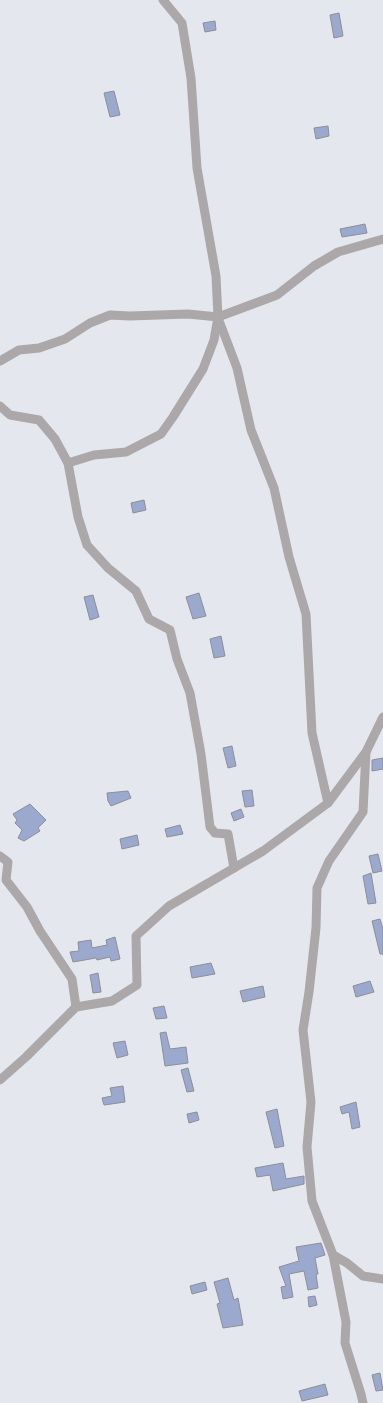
<svg xmlns="http://www.w3.org/2000/svg" width="383" height="1403" viewBox="0 0 383 1403" font-family="'Playfair Display',serif">
<rect width="100%" height="100%" fill="#e5e7ee"/>
<g fill="#9ca9cf" stroke="#8d8f95">
<path d="M339,13L343,36L334,38L330,15Z"/>
<path d="M215,21L216,30L205,32L203,23Z"/>
<path d="M114,91L120,115L110,117L104,93Z"/>
<path d="M328,126L329,136L316,139L314,128Z"/>
<path d="M365,224L367,233L342,237L340,229Z"/>
<path d="M144,500L146,510L133,513L131,503Z"/>
<path d="M199,593L206,616L193,619L186,597Z"/>
<path d="M93,595L99,617L90,620L84,597Z"/>
<path d="M221,636L225,656L214,658L210,639Z"/>
<path d="M232,746L236,766L228,768L223,748Z"/>
<path d="M383,758V769L372,771V760Z"/>
<path d="M252,790L254,806L245,807L242,791Z"/>
<path d="M128,791L131,798L111,806L108,801L107,793Z"/>
<path d="M30,804L46,820L38,828L40,831L24,841L18,838L22,830L15,823L17,820L13,814Z"/>
<path d="M241,809L244,817L234,821L231,813Z"/>
<path d="M180,825L183,834L167,837L165,829Z"/>
<path d="M137,835L139,845L122,849L120,839Z"/>
<path d="M378,854L382,871L373,873L369,856Z"/>
<path d="M371,873L376,903L368,904L363,876Z"/>
<path d="M380,919L383,929V954H380L372,921Z"/>
<path d="M115,937L120,959L111,961L110,957L97,960L96,958L73,962L70,952L79,951L78,942L91,940L92,948L107,945L106,940Z"/>
<path d="M211,963L215,974L192,978L190,967Z"/>
<path d="M98,973L101,992L93,993L90,975Z"/>
<path d="M370,981L374,992L356,997L353,986Z"/>
<path d="M263,986L265,997L243,1002L240,991Z"/>
<path d="M164,1006L167,1018L156,1019L153,1008Z"/>
<path d="M166,1032L170,1049L186,1047L188,1063L165,1066L160,1033Z"/>
<path d="M125,1041L128,1055L117,1058L113,1043Z"/>
<path d="M188,1068L194,1091L187,1092L181,1070Z"/>
<path d="M123,1086L125,1102L104,1105L102,1098L112,1096L110,1088Z"/>
<path d="M356,1102L360,1127L352,1129L349,1112L342,1114L340,1107Z"/>
<path d="M277,1109L284,1146L275,1148L266,1112Z"/>
<path d="M197,1112L199,1120L189,1123L187,1114Z"/>
<path d="M283,1163L286,1179L304,1176V1184L273,1191L270,1175L257,1177L255,1168Z"/>
<path d="M321,1243L325,1255L315,1258L318,1274H316L318,1288L308,1290L304,1271L289,1274L293,1297L283,1299L281,1287L286,1286L279,1267L299,1261L296,1247Z"/>
<path d="M228,1278L234,1300L238,1298L243,1325L223,1328L217,1304L220,1303L214,1282Z"/>
<path d="M205,1282L207,1290L192,1294L190,1286Z"/>
<path d="M315,1296L317,1305L309,1307L308,1297Z"/>
<path d="M380,1373L383,1390L376,1391L372,1375Z"/>
<path d="M325,1384L328,1395L302,1401L299,1391Z"/>
</g>
<g fill="none" stroke-linecap="round" stroke-linejoin="round">
<g stroke="#aca8a9" stroke-width="9">
<path d="M218,318L237,368L251,430L274,488L289,557L306,614L312,733L328,803"/>
<path d="M0,361L19,350L39,348L65,339L90,323L110,315L130,316L188,314L218,317L277,295L314,266L338,252L383,239"/>
<path d="M0,406L10,415L39,420L55,439L68,463L78,517L87,545L108,568L136,591L149,619L170,630L177,659L190,693L201,754L210,827L215,833L228,834L234,868"/>
<path d="M68,463L94,455L126,452L161,434L173,417L203,369L214,340L218,317L216,276L197,168L191,78L182,23L163,0"/>
<path d="M0,856L8,862L6,880L27,907L40,931L72,979L76,1007"/>
<path d="M0,1080L26,1057L76,1007L112,1001L137,985L136,936L169,906L263,851L328,803L366,752L383,717"/>
<path d="M333,1255L347,1263L363,1276L383,1279"/>
<path d="M363,1403L361,1394L345,1343L346,1322L333,1255L312,1201L307,1147L311,1102L303,1030L309,992L316,928L317,888L329,861L363,812L366,752"/>
</g>
</g>
</svg>
